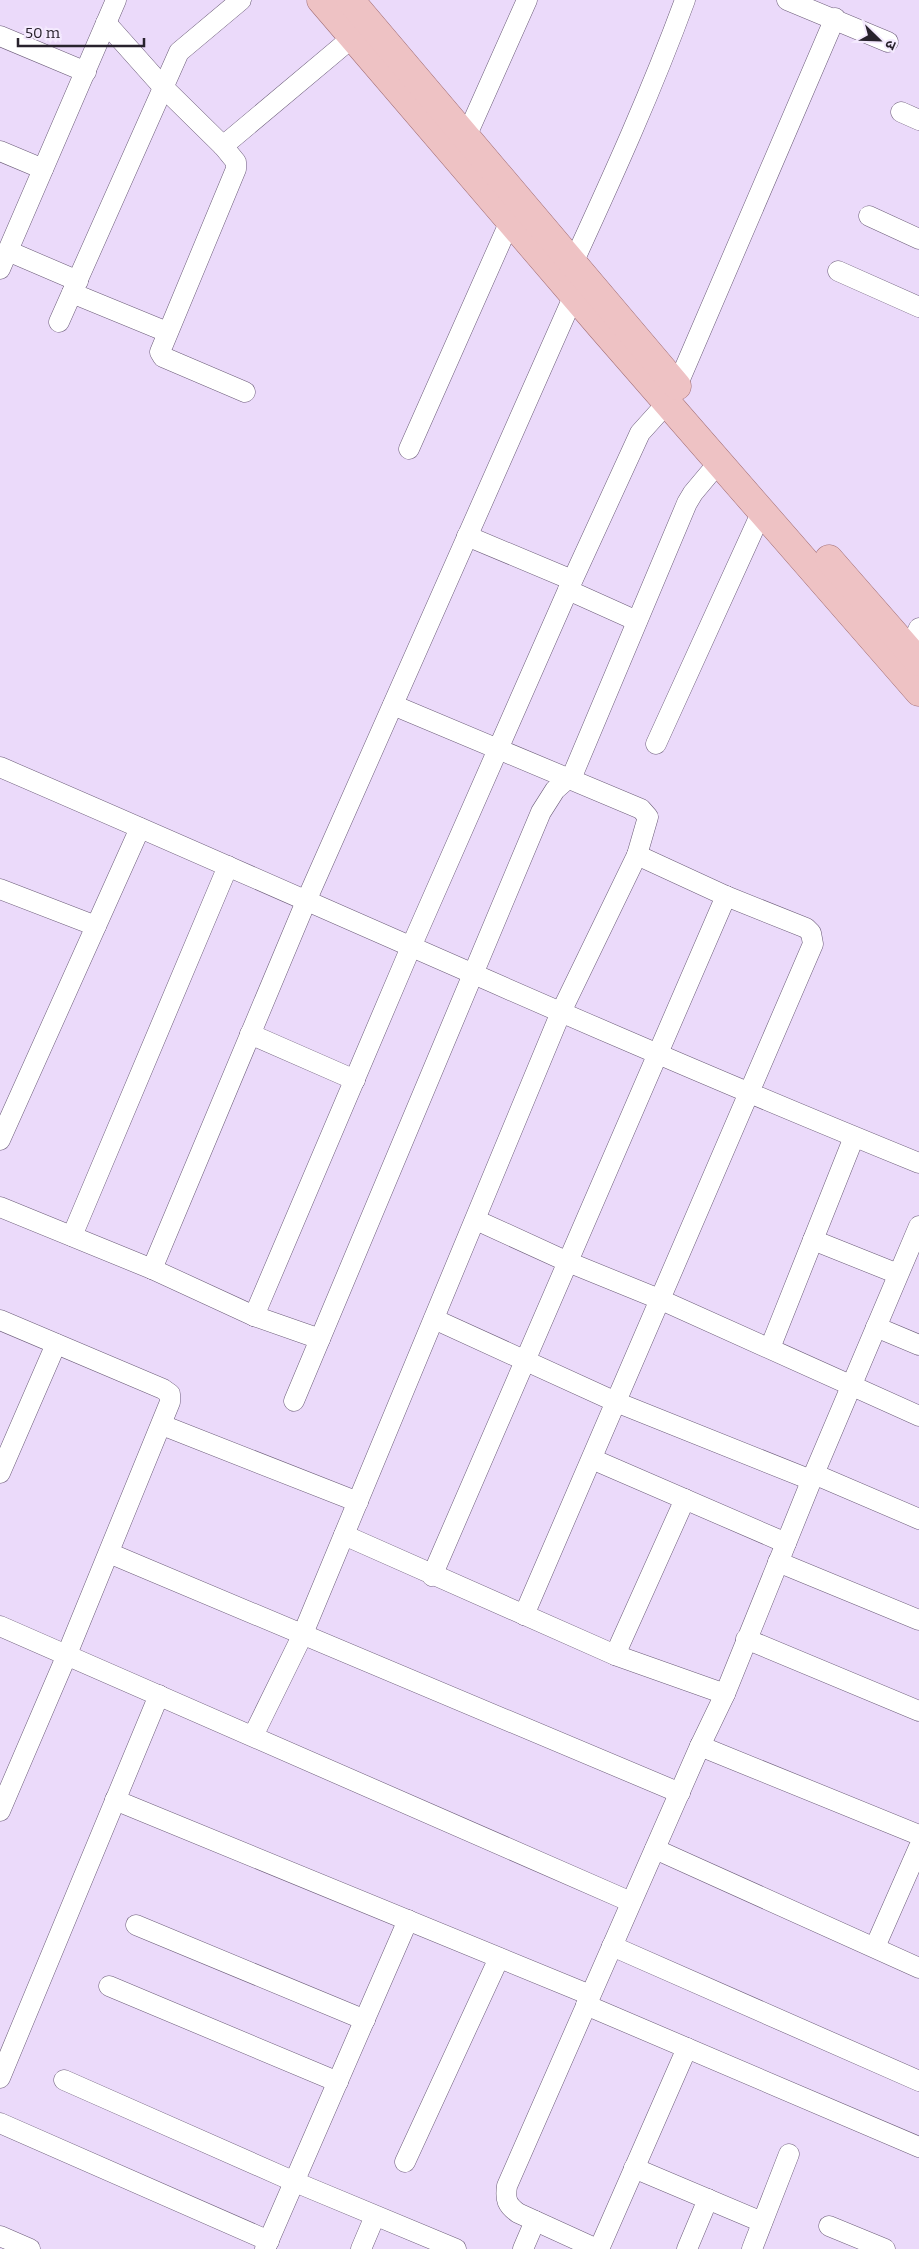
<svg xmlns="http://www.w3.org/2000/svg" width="919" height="2249" viewBox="0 0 919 2249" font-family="Bitter,'Noto Sans Devanagari',serif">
<rect width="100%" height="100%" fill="#ebdafa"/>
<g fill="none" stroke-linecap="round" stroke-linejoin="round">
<g stroke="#6b5c78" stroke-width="21">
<g id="street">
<path d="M787,0L888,42"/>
<path d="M106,23L163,87L223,146L236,162V169L160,352L163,357L245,392"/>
<path d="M0,36L86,72"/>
<path d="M901,112L919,120"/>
<path d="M466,137L527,0"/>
<path d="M223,146L353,37"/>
<path d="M0,151L43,169"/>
<path d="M869,216L919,239"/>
<path d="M8,251L78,281"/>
<path d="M573,263C613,176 652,90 685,0"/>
<path d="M0,269L116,0"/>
<path d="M838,271L919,307"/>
<path d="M72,293L167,332"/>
<path d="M59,322L179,52L241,0"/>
<path d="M677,386L835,18"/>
<path d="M409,449L510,221"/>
<path d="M467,536L572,580"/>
<path d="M568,590L637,621"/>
<path d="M909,650L919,628"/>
<path d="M656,744L762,511"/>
<path d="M0,767C307,899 610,1038 919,1163"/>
<path d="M0,889L96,926"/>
<path d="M250,1034L355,1080"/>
<path d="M0,1140L140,828"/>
<path d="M0,1207L152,1269L254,1316L320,1339"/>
<path d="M476,1220L568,1262L659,1299L919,1416"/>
<path d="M72,1236L228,866"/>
<path d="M813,1240L898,1274"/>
<path d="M152,1269L307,899L574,295"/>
<path d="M254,1316L411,947L568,590L640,433L667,403"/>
<path d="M434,1319L616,1402L811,1480"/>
<path d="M0,1320L163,1389L170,1394V1402L63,1664L0,1811"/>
<path d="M876,1327L919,1345"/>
<path d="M770,1348L854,1137"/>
<path d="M294,1401L541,812L555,790L573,774L687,503L693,493L719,462"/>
<path d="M162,1425L358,1502"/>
<path d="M592,1459L786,1543"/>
<path d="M0,1473L56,1344"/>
<path d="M814,1474L919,1519"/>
<path d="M344,1535L615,1655L725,1694"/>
<path d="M109,1553L680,1793"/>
<path d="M778,1562L919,1620"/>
<path d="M432,1576L726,896"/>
<path d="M524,1615L813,944L811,933L806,928L726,896L637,855"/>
<path d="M0,1626L631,1902"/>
<path d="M746,1639L919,1711"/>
<path d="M615,1655L685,1499"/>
<path d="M253,1736L302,1636L561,1012L637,855L648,817L641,809L393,705"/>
<path d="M700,1746L919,1835"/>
<path d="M115,1800L590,1995"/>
<path d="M655,1849L919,1968"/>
<path d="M136,1925L365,2020"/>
<path d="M612,1946L919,2081"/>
<path d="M875,1947L919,1847"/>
<path d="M109,1986L338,2082"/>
<path d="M586,2005L919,2147"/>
<path d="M0,2078L159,1695"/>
<path d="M64,2080L295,2182L456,2249"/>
<path d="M0,2123L269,2241"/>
<path d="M405,2162L499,1958"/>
<path d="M634,2168L762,2222"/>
<path d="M829,2226L885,2249"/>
<path d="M0,2236L30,2249"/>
<path d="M265,2249L408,1920"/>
<path d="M361,2249L375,2216"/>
<path d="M523,2249L535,2221"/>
<path d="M597,2249L518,2213C507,2205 505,2200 507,2186L700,1746L725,1694L814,1474L919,1226"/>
<path d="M599,2249L687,2048"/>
<path d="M687,2249L708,2199"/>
<path d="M752,2249L789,2154"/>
</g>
</g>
<g stroke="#a26f75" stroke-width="29">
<g id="primary">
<path d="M321,0L602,328L919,692"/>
<path d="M350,0L677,386"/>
<path d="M829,559L919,662"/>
</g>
</g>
<use href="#street" stroke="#fff" stroke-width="20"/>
<use href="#primary" stroke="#eec2c4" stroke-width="28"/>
</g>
<g transform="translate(879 40) rotate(113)" stroke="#f4eafe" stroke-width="4" paint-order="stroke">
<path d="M0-4L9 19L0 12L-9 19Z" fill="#28222d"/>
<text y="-8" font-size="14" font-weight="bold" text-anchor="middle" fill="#28222d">उ</text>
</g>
<path d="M18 38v8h126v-8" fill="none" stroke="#28222d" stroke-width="2.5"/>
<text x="25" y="38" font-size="15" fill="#28222d" stroke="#f4eafe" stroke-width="4" paint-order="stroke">50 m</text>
</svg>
